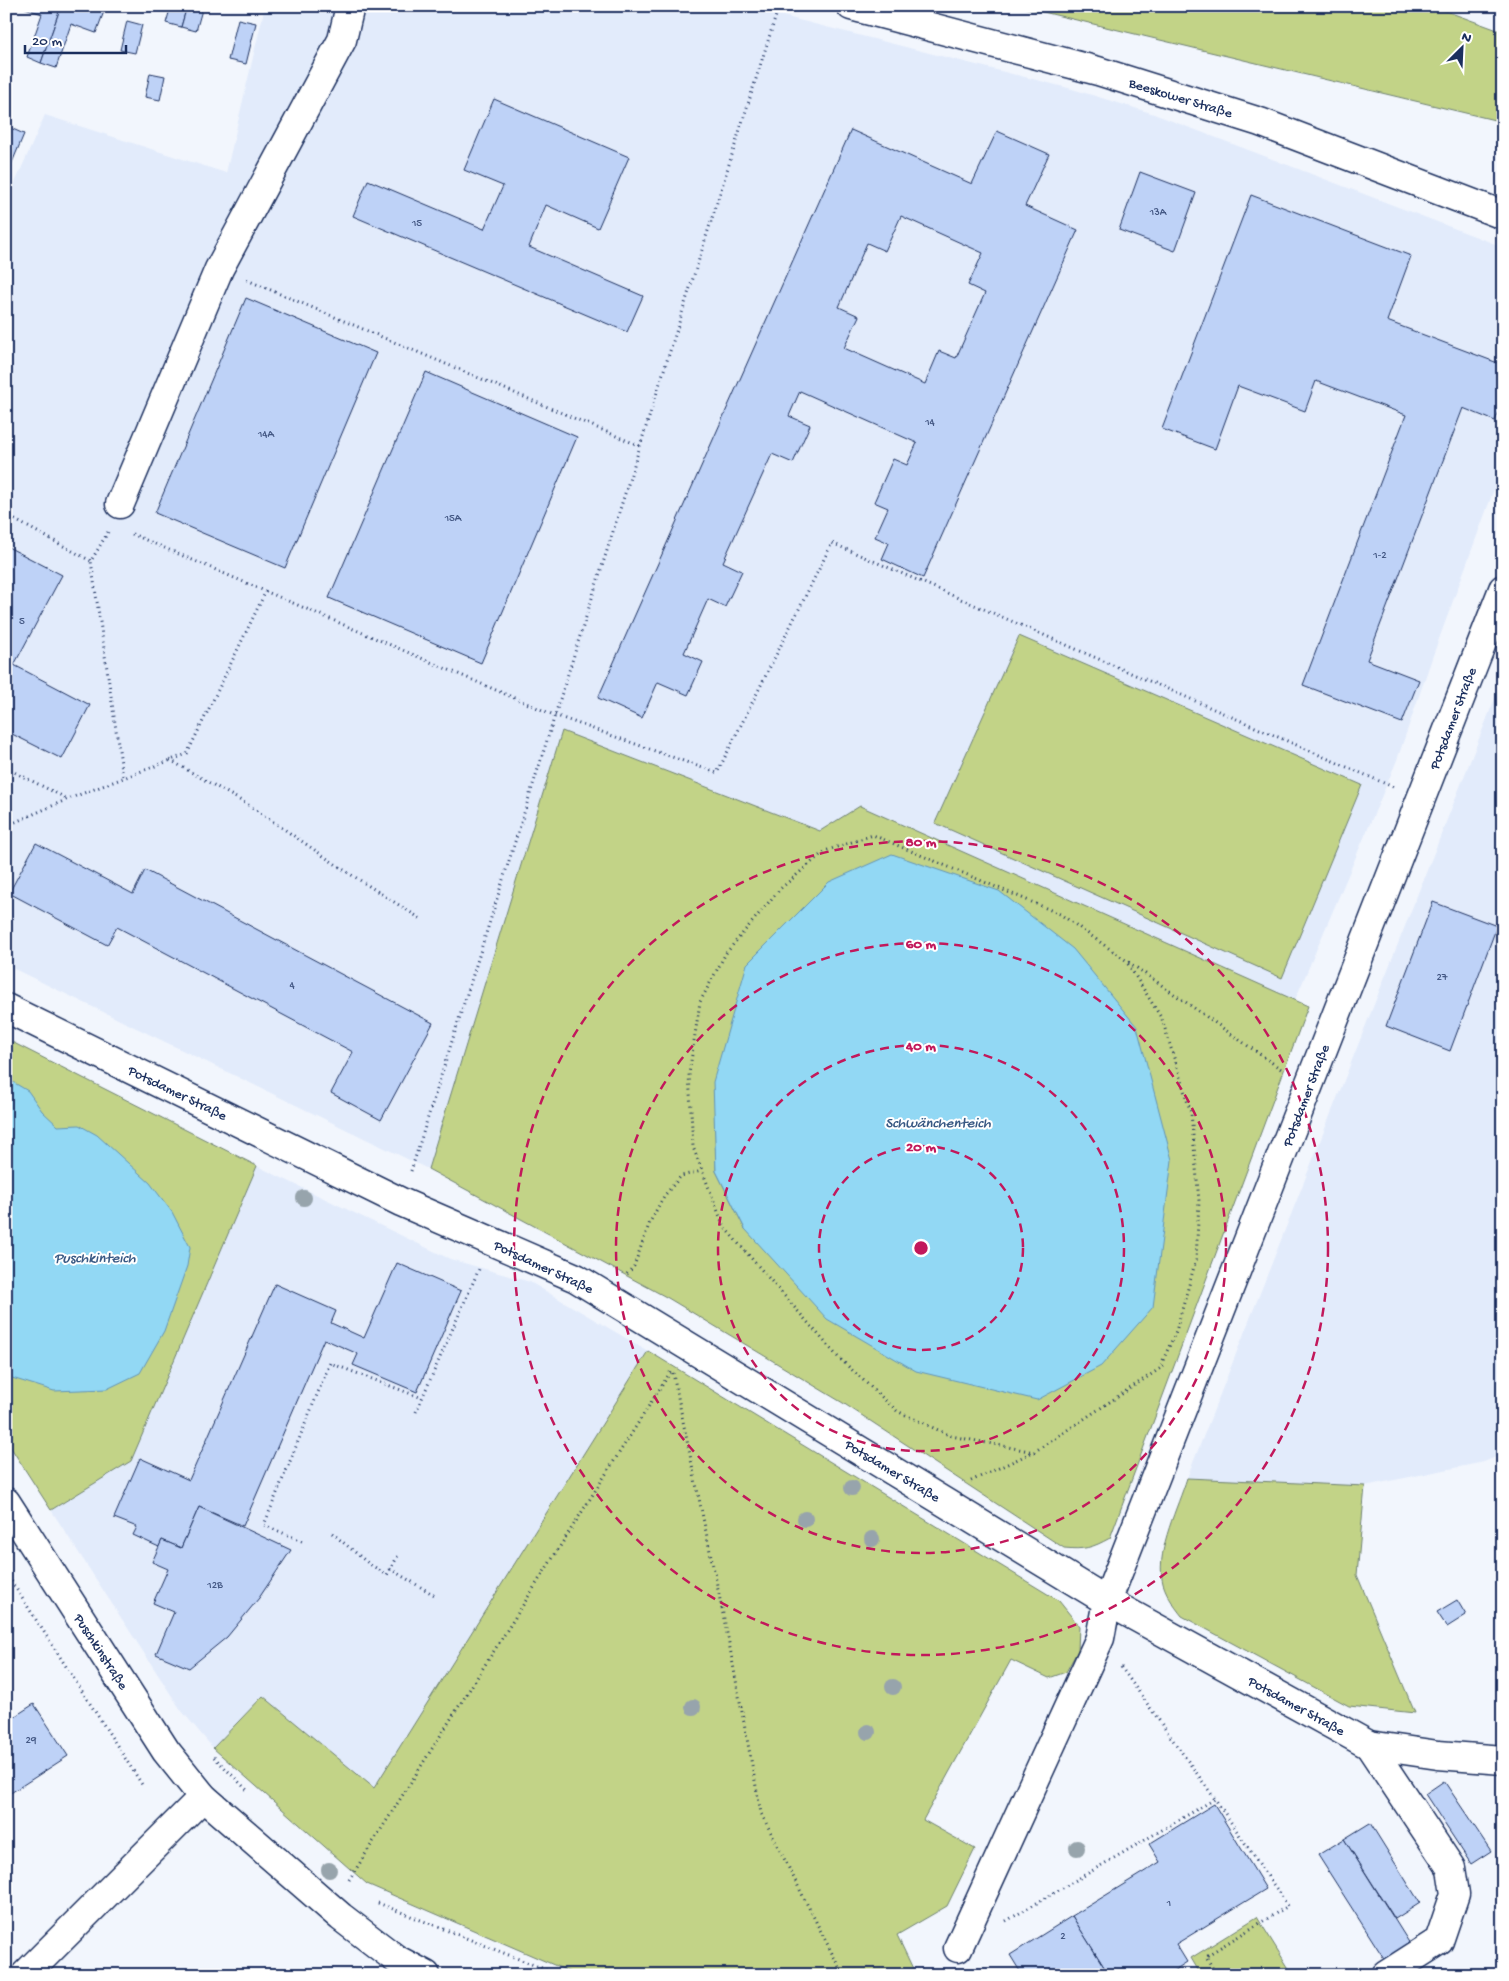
<svg xmlns="http://www.w3.org/2000/svg" width="1509" height="1981" viewBox="0 0 1509 1981" font-family="'Gochi Hand',sans-serif">
<rect width="100%" height="100%" fill="#f2f6fd"/>
<filter id="ink" filterUnits="userSpaceOnUse"><feTurbulence type="fractalNoise" baseFrequency=".02" numOctaves="2"/><feDisplacementMap in="SourceGraphic" scale="10" xChannelSelector="R" yChannelSelector="G"/><feConvolveMatrix kernelMatrix="1 2 1 2 8 2 1 2 1" color-interpolation-filters="sRGB"/></filter>
<g filter="url(#ink)">
<g fill="#e2ebfb">
<path d="M265,6H743L1072,89L1151,113L1503,247V465L1432,658L1397,760L1295,1000L860,807L821,831L562,731L428,1169L6,965V203L45,115L226,173Z"/>
<path d="M1503,678V1454L1484,1462L1365,1486L1187,1478Z"/>
<path d="M257,1166L450,1259L530,1282L648,1351L374,1788L263,1696L213,1748L181,1710L51,1510L131,1461Z"/>
</g>
<g fill="#c2d387" stroke="#6e8172" fill-rule="evenodd">
<path d="M1018,6H1432L1503,32V122Z"/>
<path d="M1019,636L1362,785L1282,978L935,823Z"/>
<path d="M562,731L820,831L860,806L1308,1006L1110,1538C1092,1548 1084,1550 1064,1548L843,1403L668,1298L428,1169ZM714,1082L745,1229L716,1171Z"/>
<path d="M6,1039L257,1166L131,1461L51,1510L6,1440Z"/>
<path d="M648,1351L1059,1601L1079,1626L1078,1650L1066,1672L1049,1678L1011,1660L923,1820L975,1849L947,1906L897,1935L916,1975H577L367,1884L213,1748L263,1696L374,1788Z"/>
<path d="M1187,1478L1365,1486L1357,1575L1415,1713L1349,1706L1182,1616C1174,1606 1164,1592 1162,1579C1157,1548 1178,1507 1187,1478Z"/>
<path d="M1257,1917L1293,1975H1201L1191,1958Z"/>
</g>
<g fill="#92d8f4" stroke="#6294b8">
<path d="M892,854L999,891L1073,949L1137,1027L1172,1160L1153,1307L1101,1366L1037,1400L916,1371L827,1319L745,1229L716,1171L713,1082L747,964L829,882Z"/>
<path d="M6,1078L28,1091L42,1111L58,1126L79,1125L97,1135L150,1183L172,1212L190,1247L187,1266L164,1331L140,1373L107,1389L54,1391L12,1378L6,1373Z"/>
</g>
<g fill="#bed2f7" stroke="#1b2f5e" fill-rule="evenodd">
<path d="M26,6H61L41,63L27,57L42,14L25,8Z"/>
<path d="M61,6H106L96,33L71,24L56,68L41,63Z"/>
<path d="M171,6H187L181,27L166,23Z"/>
<path d="M187,6H203L196,31L181,27Z"/>
<path d="M238,19L256,23L246,64L228,60Z"/>
<path d="M127,21L142,25L135,53L120,50Z"/>
<path d="M150,73L165,76L160,100L145,97Z"/>
<path d="M494,99L629,157L598,228L546,205L529,247L643,296L627,332L353,216L368,180L484,229L503,186L464,170Z"/>
<path d="M6,126L24,134L6,177Z"/>
<path d="M851,130L972,184L997,131L1049,154L1025,206L1078,230L923,578L882,559L889,543L875,537L888,508L874,502L893,459L907,465L917,443L800,391L789,416L810,425L793,463L772,454L723,562L742,571L725,607L708,599L684,653L703,662L688,695L658,682L642,718L598,698ZM901,216L983,253L968,285L985,293L956,358L939,351L925,384L844,348L859,316L839,307L867,243L885,251Z"/>
<path d="M1140,172L1196,193L1175,251L1119,230Z"/>
<path d="M1251,195L1411,256L1387,321L1503,365V401L1495,421L1463,408L1367,660L1419,680L1402,723L1303,685L1406,415L1316,381L1305,411L1238,386L1215,449L1162,429Z"/>
<path d="M246,298L376,353L285,568L155,513Z"/>
<path d="M426,372L577,437L481,663L329,598Z"/>
<path d="M6,546L62,575L14,665L90,705L62,759L6,731Z"/>
<path d="M36,843L133,894L145,870L433,1023L381,1120L331,1093L353,1052L117,927L107,945L9,893Z"/>
<path d="M1433,902L1497,926L1450,1051L1386,1026Z"/>
<path d="M397,1263L461,1291L417,1392L353,1365L358,1354L324,1339L243,1526L199,1507L181,1548L162,1540L159,1547L133,1535L137,1527L114,1518L140,1458L189,1480L275,1284L336,1311L331,1323L364,1338Z"/>
<path d="M199,1507L291,1550L259,1598L227,1637L189,1668L156,1654L174,1612L153,1603L168,1569L152,1562L162,1540L181,1548Z"/>
<path d="M1457,1600L1466,1615L1447,1627L1437,1612Z"/>
<path d="M34,1704L68,1756L6,1796V1722Z"/>
<path d="M1444,1781L1491,1851L1471,1864L1425,1794Z"/>
<path d="M1214,1804L1266,1889L1176,1944L1187,1962L1167,1975H1109L1072,1916L1160,1862L1149,1844Z"/>
<path d="M1370,1823L1420,1903L1395,1919L1344,1839Z"/>
<path d="M1344,1839L1410,1944L1385,1960L1318,1855Z"/>
<path d="M1072,1916L1109,1975H1017L1021,1973L1010,1955Z"/>
</g>
<g fill="none" stroke-linecap="round" stroke-linejoin="round">
<g stroke="#1b2f5e" stroke-width="31">
<g id="minor">
<path d="M851,6L1098,71L1260,122L1503,215"/>
<path d="M120,504L219,269L342,40L350,6"/>
<path d="M6,1008L401,1202L576,1278L1107,1601L1369,1745L1438,1755L1503,1760"/>
<path d="M6,1502L166,1751L203,1797L341,1917L396,1959L426,1975"/>
<path d="M1369,1745L1451,1868L1455,1894L1439,1941L1386,1975"/>
<path d="M958,1948L1100,1638L1107,1601L1503,589"/>
<path d="M25,1975L203,1797"/>
</g>
</g>
<g stroke="#1b2f5e" stroke-width="3" stroke-dasharray="1 4" stroke-linecap="butt">
<path d="M247,280L640,446"/>
<path d="M6,515L91,561"/>
<path d="M108,532L91,561L123,777"/>
<path d="M132,534L554,715L717,773L832,543L1393,787"/>
<path d="M170,760L250,806L347,872L421,919"/>
<path d="M6,768L68,799"/>
<path d="M6,826L68,799L187,754L266,591"/>
<path d="M1128,964L1162,1019L1191,1113L1199,1201L1196,1260L1176,1331L1160,1367"/>
<path d="M411,1171L779,6"/>
<path d="M627,1274L634,1266L650,1222L664,1196L681,1176L702,1171"/>
<path d="M1164,1366L1034,1452L951,1436L897,1411L838,1357L724,1227L693,1147L689,1074L700,1002L726,953L780,889L825,851L873,835L1060,914L1281,1069"/>
<path d="M673,1373L729,1643L761,1813L843,1975"/>
<path d="M416,1412L479,1269"/>
<path d="M6,1462L11,1470"/>
<path d="M971,1481L1033,1452"/>
<path d="M332,1533L368,1563L387,1575L399,1554"/>
<path d="M302,1541L264,1525L330,1363L422,1398"/>
<path d="M390,1569L436,1596"/>
<path d="M6,1573L143,1786"/>
<path d="M1121,1667L1215,1799L1288,1906L1206,1956L1215,1973L1212,1975"/>
<path d="M214,1757L248,1791"/>
<path d="M349,1880L671,1371"/>
<path d="M378,1903L559,1975"/>
<path d="M1006,1921L1215,1799"/>
</g>
<use href="#minor" stroke="#fff" stroke-width="28"/>
</g>
<g fill="#97a4ac">
<circle cx="304" cy="1198" r="8"/>
<circle cx="852" cy="1488" r="8"/>
<circle cx="805" cy="1519" r="8"/>
<circle cx="872" cy="1539" r="8"/>
<circle cx="893" cy="1687" r="8"/>
<circle cx="693" cy="1707" r="8"/>
<circle cx="868" cy="1732" r="8"/>
<circle cx="1077" cy="1848" r="8"/>
<circle cx="329" cy="1870" r="8"/>
</g>
</g>
<g fill="none" stroke="#c2185b" stroke-width="2.5" stroke-dasharray="9 6">
<circle cx="921" cy="1248" r="102"/>
<circle cx="921" cy="1248" r="203"/>
<circle cx="921" cy="1248" r="305"/>
<circle cx="921" cy="1248" r="407"/>
</g>
<g text-anchor="middle" stroke-width="4" stroke-linejoin="round" paint-order="stroke">
<g font-size="11" fill="#445884">
<text x="1158" y="215">13A</text>
<text x="417" y="226">15</text>
<text x="930" y="425">14</text>
<text x="266" y="437">14A</text>
<text x="453" y="521">15A</text>
<text x="1380" y="558">1-2</text>
<text x="22" y="624">5</text>
<text x="1442" y="980">27</text>
<text x="292" y="988">4</text>
<text x="215" y="1588">12B</text>
<text x="31" y="1743">29</text>
<text x="1169" y="1906">1</text>
<text x="1063" y="1939">2</text>
</g>
<g font-size="14" fill="#1b2f5e" stroke="#fff">
<text transform="translate(1181 97) rotate(17)" y="5">Beeskower Straße</text>
<text transform="translate(1452 718) rotate(-69)" y="5">Potsdamer Straße</text>
<text transform="translate(178 1092) rotate(26)" y="5">Potsdamer Straße</text>
<text transform="translate(1305 1095) rotate(-69)" y="5">Potsdamer Straße</text>
<text transform="translate(544 1266) rotate(25)" y="5">Potsdamer Straße</text>
<text transform="translate(893 1470) rotate(31)" y="5">Potsdamer Straße</text>
<text transform="translate(102 1651) rotate(57)" y="5">Puschkinstraße</text>
<text transform="translate(1297 1705) rotate(29)" y="5">Potsdamer Straße</text>
</g>
<g font-size="15" font-style="italic" fill="#395984" stroke="#fff">
<text x="938" y="1127">Schwänchenteich</text>
<text x="95" y="1262">Puschkinteich</text>
</g>
</g>
<circle cx="921" cy="1248" r="8" fill="#c2185b" stroke="#fff" stroke-width="2.5"/>
<g font-size="15" text-anchor="middle" font-weight="bold" fill="#c2185b" stroke="#fff" stroke-width="4" stroke-linejoin="round" paint-order="stroke">
<text x="921" y="846">80 m</text>
<text x="921" y="948">60 m</text>
<text x="921" y="1050">40 m</text>
<text x="921" y="1151">20 m</text>
</g>
<rect width="1509" height="1981" fill="none" stroke="#fff" stroke-width="25"/>
<rect x="12" y="12" width="1484" height="1956" fill="none" stroke="#1b2f5e" stroke-width="2" filter="url(#ink)"/>
<g transform="translate(1462 48) rotate(24)" stroke="#ffffff" stroke-width="4" paint-order="stroke">
<path d="M0-4L9 19L0 12L-9 19Z" fill="#1b2f5e"/>
<text y="-8" font-size="14" font-weight="bold" text-anchor="middle" fill="#1b2f5e">N</text>
</g>
<path d="M25 45v8h101v-8" fill="none" stroke="#1b2f5e" stroke-width="2.5"/>
<text x="32" y="45" font-size="15" fill="#1b2f5e" stroke="#ffffff" stroke-width="4" paint-order="stroke">20 m</text>
</svg>
